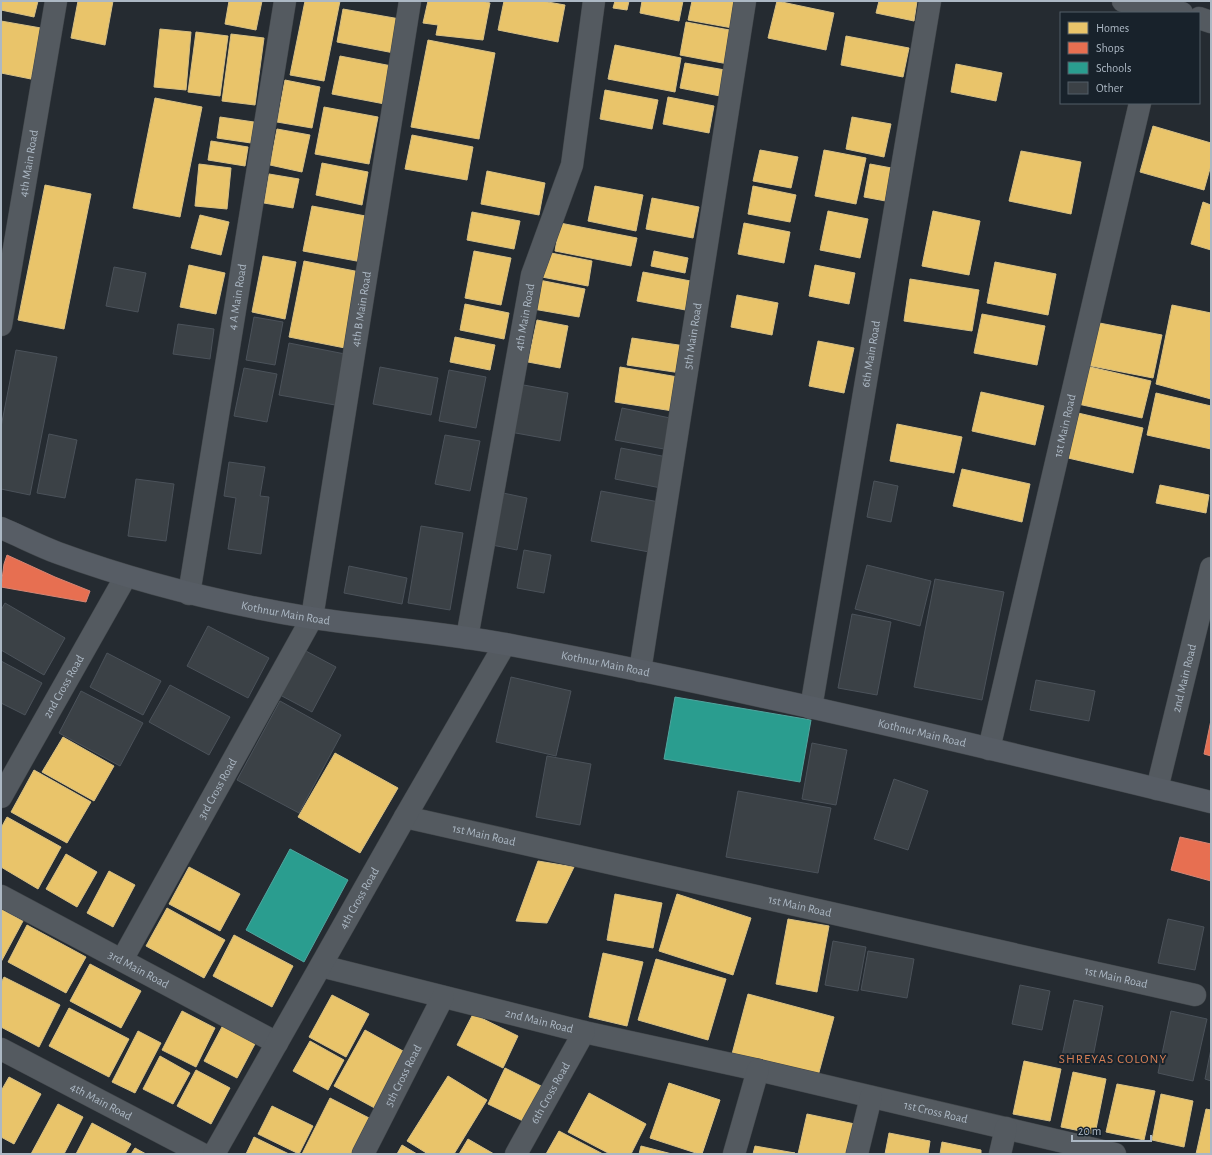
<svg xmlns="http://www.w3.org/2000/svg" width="1212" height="1155" viewBox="0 0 1212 1155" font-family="'Alegreya Sans',sans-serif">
<rect width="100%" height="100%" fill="#252b31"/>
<g fill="#e9c46a" stroke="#d7c085">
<path d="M1,1H38L34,17L1,10Z"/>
<path d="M78,1H113L105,45L71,38Z"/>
<path d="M229,1H262L256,30L225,24Z"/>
<path d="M305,1H340L324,81L290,75Z"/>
<path d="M428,1H482L490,3L483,40L436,35L438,25L423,23Z"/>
<path d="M504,1H542L565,5L558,42L498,30Z"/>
<path d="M615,1H629L627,10L613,8Z"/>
<path d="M642,1H683L679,21L640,13Z"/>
<path d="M692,1H743L738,29L688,20Z"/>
<path d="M777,1L834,13L826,50L768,38Z"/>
<path d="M879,1H917L914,21L876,13Z"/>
<path d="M343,9L400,19L394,53L337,42Z"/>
<path d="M1,21L41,28L31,79L1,73Z"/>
<path d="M686,22L735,31L728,64L680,55Z"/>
<path d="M160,29L191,32L186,90L154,87Z"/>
<path d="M196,32L228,36L220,96L188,92Z"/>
<path d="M231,34L264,38L255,105L222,101Z"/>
<path d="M846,36L909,48L903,77L841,65Z"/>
<path d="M428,40L495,53L479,139L411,127Z"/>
<path d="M615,45L681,58L675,92L608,79Z"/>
<path d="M340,56L397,67L390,105L332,94Z"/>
<path d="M685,63L725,70L720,96L680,88Z"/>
<path d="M956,64L1002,73L996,101L951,92Z"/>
<path d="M285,80L320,87L312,128L277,122Z"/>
<path d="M605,90L658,100L652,129L600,119Z"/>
<path d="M668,97L714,106L709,133L663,124Z"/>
<path d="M155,98L202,107L180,217L133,208Z"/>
<path d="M324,107L378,117L369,164L315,154Z"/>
<path d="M220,117L254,122L251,143L217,138Z"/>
<path d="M852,117L891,124L884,157L846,149Z"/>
<path d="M1153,126L1211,143V165L1204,190L1140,172Z"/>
<path d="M277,129L310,135L302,172L270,165Z"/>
<path d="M412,135L473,147L467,180L405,169Z"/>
<path d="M211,141L248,147L245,166L208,160Z"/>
<path d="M760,150L798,157L791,188L753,181Z"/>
<path d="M824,150L866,158L856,204L815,196Z"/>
<path d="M1021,151L1081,162L1071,214L1009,201Z"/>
<path d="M322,163L368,172L362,205L316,195Z"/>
<path d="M199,164L231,168L227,209L195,206Z"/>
<path d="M870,164L897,169L891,202L864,197Z"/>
<path d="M487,171L545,183L539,215L481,204Z"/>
<path d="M269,174L299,179L293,208L264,203Z"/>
<path d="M45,185L91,194L64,329L18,320Z"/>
<path d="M595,186L643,195L636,231L588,221Z"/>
<path d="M753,186L796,195L790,222L748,214Z"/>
<path d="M652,198L699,207L693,238L646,229Z"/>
<path d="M1203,202L1211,205V250L1191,244Z"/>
<path d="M312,206L371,217L362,262L303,251Z"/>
<path d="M828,211L868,219L860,258L820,250Z"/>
<path d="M933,211L980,221L969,275L922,266Z"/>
<path d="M472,212L520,221L514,249L467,240Z"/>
<path d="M200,215L229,222L221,255L191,248Z"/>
<path d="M560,223L637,238L631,266L555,251Z"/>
<path d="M744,223L790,232L784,263L738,254Z"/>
<path d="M474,251L511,258L501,305L465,298Z"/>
<path d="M654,251L688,258L685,273L651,266Z"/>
<path d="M546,252L592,261L588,286L542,277Z"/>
<path d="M263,256L296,262L285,319L252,312Z"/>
<path d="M304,261L360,272L345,348L289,337Z"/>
<path d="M995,262L1056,274L1048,315L987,303Z"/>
<path d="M189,265L225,273L216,314L180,307Z"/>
<path d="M815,265L855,273L849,304L809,296Z"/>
<path d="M643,272L696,282L691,311L637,301Z"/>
<path d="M910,279L979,290L972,331L904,321Z"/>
<path d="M539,280L585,289L579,317L533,309Z"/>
<path d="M737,295L778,303L772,335L731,327Z"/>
<path d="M465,304L509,313L504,339L460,330Z"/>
<path d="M1172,305L1211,313V399L1156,384Z"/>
<path d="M982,314L1045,326L1037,365L974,353Z"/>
<path d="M537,320L568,326L560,368L528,362Z"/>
<path d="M1089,321L1162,335L1153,378L1081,364Z"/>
<path d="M455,337L495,345L490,370L450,362Z"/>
<path d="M632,338L685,346L681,373L627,365Z"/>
<path d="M818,341L854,348L844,393L809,386Z"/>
<path d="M1086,366L1151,381L1142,418L1078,404Z"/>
<path d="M620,367L678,377L673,411L615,402Z"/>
<path d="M981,392L1044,406L1035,445L972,431Z"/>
<path d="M1156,393L1211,406V449L1147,435Z"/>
<path d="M1078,413L1143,428L1133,473L1068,458Z"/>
<path d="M897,424L962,437L954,473L890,461Z"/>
<path d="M962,469L1030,484L1022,522L953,506Z"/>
<path d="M1160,485L1209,495L1206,513L1156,503Z"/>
<path d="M63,737L114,766L94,801L42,772Z"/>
<path d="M335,753L398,788L360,853L298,817Z"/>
<path d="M34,770L91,802L67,843L11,812Z"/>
<path d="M7,817L61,847L38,889L1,867V828Z"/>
<path d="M66,854L97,872L77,907L46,889Z"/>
<path d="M538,861L574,867L547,923L516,921Z"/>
<path d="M189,867L240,894L220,931L169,904Z"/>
<path d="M109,871L135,885L113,927L87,913Z"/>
<path d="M615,894L662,903L653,948L607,940Z"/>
<path d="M677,894L751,918L733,975L659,951Z"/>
<path d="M167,908L225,940L204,978L146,946Z"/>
<path d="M1,909L23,921L1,962Z"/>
<path d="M788,919L829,926L817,992L776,984Z"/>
<path d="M27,925L86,957L66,993L8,962Z"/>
<path d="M234,935L293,966L272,1007L213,976Z"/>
<path d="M603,953L643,962L627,1026L589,1017Z"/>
<path d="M656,959L726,979L708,1040L638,1020Z"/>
<path d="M90,964L141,991L121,1028L70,1001Z"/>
<path d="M4,977L60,1005L39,1047L1,1027V983Z"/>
<path d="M748,994L834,1017L818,1076L732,1054Z"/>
<path d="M332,995L369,1014L346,1057L309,1037Z"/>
<path d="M69,1008L129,1039L109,1077L49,1046Z"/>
<path d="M182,1011L215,1028L196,1067L162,1050Z"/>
<path d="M473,1014L518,1036L503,1068L457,1045Z"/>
<path d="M223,1025L256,1042L237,1078L204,1061Z"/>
<path d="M365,1030L412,1056L382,1112L334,1086Z"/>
<path d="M138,1031L161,1043L135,1093L112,1082Z"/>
<path d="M310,1041L344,1060L328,1090L293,1071Z"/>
<path d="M160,1056L190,1073L173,1104L143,1089Z"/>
<path d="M1024,1061L1061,1069L1050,1121L1013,1114Z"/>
<path d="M505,1068L543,1087L525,1122L488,1104Z"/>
<path d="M196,1070L230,1088L211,1124L177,1106Z"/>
<path d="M1073,1072L1106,1079L1095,1134L1061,1127Z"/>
<path d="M448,1076L487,1100L454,1154H428L407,1141Z"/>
<path d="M9,1077L41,1094L14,1144L1,1137V1091Z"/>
<path d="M669,1083L720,1100L702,1154H699L650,1138Z"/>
<path d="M1117,1084L1155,1091L1144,1140L1106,1132Z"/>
<path d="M589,1093L646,1124L631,1154H610L568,1132Z"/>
<path d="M1161,1094L1193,1101L1184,1147L1152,1140Z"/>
<path d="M330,1098L375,1121L358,1154H302Z"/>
<path d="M58,1104L83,1117L64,1154H31Z"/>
<path d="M272,1106L313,1126L299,1154L258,1134Z"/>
<path d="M1206,1109L1211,1110V1154H1196Z"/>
<path d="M807,1114L855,1124L848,1154H798Z"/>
<path d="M92,1123L131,1144L125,1154H76Z"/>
<path d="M559,1131L603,1154H546Z"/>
<path d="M889,1133L930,1141L928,1154H885Z"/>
<path d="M254,1137L289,1154H246Z"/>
<path d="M468,1139L494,1154H459Z"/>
<path d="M942,1142L981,1150V1154H940Z"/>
<path d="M402,1145L417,1154H397Z"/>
<path d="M641,1146L672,1154H639Z"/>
<path d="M755,1146L795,1153L753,1154Z"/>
<path d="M135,1148L146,1154H131Z"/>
</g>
<g fill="#e76f51" stroke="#d58574">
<path d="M7,555L55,577L90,591L86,602L1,587L4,564Z"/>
<path d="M1211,720V756L1204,754Z"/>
<path d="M1180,837L1211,844V881L1171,870Z"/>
</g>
<g fill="#2a9d8f" stroke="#51a59f">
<path d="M675,697L811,720L800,782L664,759Z"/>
<path d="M290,849L348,880L304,962L246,930Z"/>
</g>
<g fill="#3b4146" stroke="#4b525a">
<path d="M114,267L146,273L138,312L106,306Z"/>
<path d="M254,317L283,322L275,365L246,360Z"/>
<path d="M178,324L214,329L210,359L173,354Z"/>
<path d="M289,343L345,354L335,405L279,395Z"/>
<path d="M16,350L57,357L30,495L1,489V427Z"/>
<path d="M380,367L438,378L431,415L373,404Z"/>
<path d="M244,368L277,374L267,422L234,416Z"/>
<path d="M449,370L486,377L476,428L439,421Z"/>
<path d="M518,384L568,393L560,441L510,432Z"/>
<path d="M622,408L670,418L664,449L615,440Z"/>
<path d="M49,434L77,440L65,498L37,493Z"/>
<path d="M445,435L480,441L470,491L435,484Z"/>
<path d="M621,448L672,458L666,489L615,479Z"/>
<path d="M229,462L265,467L260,496L269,497L261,554L228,549L236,498L224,496Z"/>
<path d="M136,479L174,484L166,541L128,536Z"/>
<path d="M874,481L898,486L891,522L867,517Z"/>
<path d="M601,491L659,502L649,552L591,541Z"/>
<path d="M503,493L527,498L517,550L492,545Z"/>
<path d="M421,526L463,533L450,610L408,603Z"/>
<path d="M524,550L551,555L544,593L517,588Z"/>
<path d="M867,565L931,581L920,626L855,609Z"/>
<path d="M349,566L407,578L402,604L344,593Z"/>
<path d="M935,579L1004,592L982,700L914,687Z"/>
<path d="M5,603L65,638L44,675L1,650V610Z"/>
<path d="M852,614L891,622L877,695L838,688Z"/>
<path d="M208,626L269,658L248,698L187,666Z"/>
<path d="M304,650L336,667L312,712L280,695Z"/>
<path d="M107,653L161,681L143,715L90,687Z"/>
<path d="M1,661L42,683L25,715L1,703Z"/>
<path d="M511,677L571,691L556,756L496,742Z"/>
<path d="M1036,680L1095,691L1089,721L1030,710Z"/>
<path d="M170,685L230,717L209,755L149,722Z"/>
<path d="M81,691L143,723L120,766L59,733Z"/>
<path d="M280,701L341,735L299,813L237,780Z"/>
<path d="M812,743L847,750L836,805L802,799Z"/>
<path d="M547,756L591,764L580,825L536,817Z"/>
<path d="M894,779L928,791L908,850L874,839Z"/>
<path d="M738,791L831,808L818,873L726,857Z"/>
<path d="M1168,919L1204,927L1195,970L1158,963Z"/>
<path d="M833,941L866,947L858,991L825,985Z"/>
<path d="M868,951L914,959L907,998L861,990Z"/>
<path d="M1020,985L1050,991L1042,1030L1012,1024Z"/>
<path d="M1074,1000L1103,1006L1092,1062L1062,1056Z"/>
<path d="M1171,1011L1207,1019L1193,1081L1158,1073Z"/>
<path d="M1211,1049V1081L1205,1079Z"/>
</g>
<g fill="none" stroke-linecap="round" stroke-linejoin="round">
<g stroke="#41464a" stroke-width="23">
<g id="minor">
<path d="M1123,1L1163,7L1182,13"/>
<path d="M1199,18L1211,22"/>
<path id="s1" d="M1,325L56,1"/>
<path id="s2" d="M189,594L285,1"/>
<path id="s3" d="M467,638L532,275L572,165L594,1"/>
<path id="s4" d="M640,671L745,1"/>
<path id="s5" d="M811,708L930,1"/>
<path id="s6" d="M989,749L1140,103"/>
<path id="s7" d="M1157,789L1211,568"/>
<path id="s8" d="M1,797L126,576"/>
<path id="s9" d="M405,817L1195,995"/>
<path id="s10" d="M1,896L277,1043"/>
<path id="s11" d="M122,960L312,618L410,1"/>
<path id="s12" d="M321,966L584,1032L758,1070L1115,1154"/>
<path id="s13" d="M1,1049L202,1154"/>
<path id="s14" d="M363,1154L443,997"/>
<path id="s15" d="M516,1154L584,1032"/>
<path d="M734,1154L758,1070"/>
<path d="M857,1154L871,1097"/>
<path d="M1000,1154L1006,1128"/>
</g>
</g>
<g stroke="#41464a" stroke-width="23">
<g id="tertiary">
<path id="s16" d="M214,1154L405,817L505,644"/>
</g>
</g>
<g stroke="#41464a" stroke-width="23">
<g id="secondary">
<path id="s17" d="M1,528C20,536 39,546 58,553C140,583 226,604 312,618C380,628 449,633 516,646C749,690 981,746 1211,802"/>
</g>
</g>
<use href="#minor" stroke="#545a60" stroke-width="22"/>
<use href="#tertiary" stroke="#545a60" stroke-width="22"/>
<use href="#secondary" stroke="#575d65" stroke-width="22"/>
</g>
<g text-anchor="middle" stroke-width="4" stroke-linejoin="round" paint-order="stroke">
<g font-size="12" fill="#acb8c4" stroke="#18222b">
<text dy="4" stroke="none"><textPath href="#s1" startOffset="164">4th Main Road</textPath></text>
<text dy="4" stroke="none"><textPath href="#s2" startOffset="301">4 A Main Road</textPath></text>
<text dy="4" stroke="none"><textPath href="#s11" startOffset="704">4th B Main Road</textPath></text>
<text dy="4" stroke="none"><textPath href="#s3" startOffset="326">4th Main Road</textPath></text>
<text dy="4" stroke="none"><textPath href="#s4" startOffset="339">5th Main Road</textPath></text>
<text dy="4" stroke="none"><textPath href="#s5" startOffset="359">6th Main Road</textPath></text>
<text dy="4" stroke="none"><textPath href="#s6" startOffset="332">1st Main Road</textPath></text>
<text dy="4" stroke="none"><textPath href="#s17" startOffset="298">Kothnur Main Road</textPath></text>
<text dy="4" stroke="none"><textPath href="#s17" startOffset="622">Kothnur Main Road</textPath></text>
<text dy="4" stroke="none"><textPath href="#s7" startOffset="114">2nd Main Road</textPath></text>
<text dy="4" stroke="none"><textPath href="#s8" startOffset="127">2nd Cross Road</textPath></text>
<text dy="4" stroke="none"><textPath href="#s17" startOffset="946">Kothnur Main Road</textPath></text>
<text dy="4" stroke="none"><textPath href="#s11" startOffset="196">3rd Cross Road</textPath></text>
<text dy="4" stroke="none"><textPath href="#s9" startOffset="81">1st Main Road</textPath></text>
<text dy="4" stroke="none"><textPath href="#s16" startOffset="294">4th Cross Road</textPath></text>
<text dy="4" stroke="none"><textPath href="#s9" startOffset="405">1st Main Road</textPath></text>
<text dy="4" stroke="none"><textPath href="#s10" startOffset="156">3rd Main Road</textPath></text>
<text dy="4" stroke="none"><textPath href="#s9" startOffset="729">1st Main Road</textPath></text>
<text dy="4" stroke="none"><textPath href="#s12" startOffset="225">2nd Main Road</textPath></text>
<text dy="4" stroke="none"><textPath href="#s14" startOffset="88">5th Cross Road</textPath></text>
<text dy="4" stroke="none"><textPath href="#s15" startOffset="70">6th Cross Road</textPath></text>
<text dy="4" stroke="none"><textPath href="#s13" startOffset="113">4th Main Road</textPath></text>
<text dy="4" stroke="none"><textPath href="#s12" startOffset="632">1st Cross Road</textPath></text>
</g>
<g font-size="13" letter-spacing="1" fill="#d67f55" stroke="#18222b">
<text x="1113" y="1063">SHREYAS COLONY</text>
</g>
</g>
<rect width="1212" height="1155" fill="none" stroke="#acb8c4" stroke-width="4"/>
<rect x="1060" y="12" width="140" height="92" fill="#18222b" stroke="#535e68"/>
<rect x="1068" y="22" width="20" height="12" fill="#e9c46a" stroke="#535e68"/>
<text x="1096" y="32" font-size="12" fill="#acb8c4">Homes</text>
<rect x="1068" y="42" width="20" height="12" fill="#e76f51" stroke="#535e68"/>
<text x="1096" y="52" font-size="12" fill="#acb8c4">Shops</text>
<rect x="1068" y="62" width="20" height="12" fill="#2a9d8f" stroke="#535e68"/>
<text x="1096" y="72" font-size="12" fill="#acb8c4">Schools</text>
<rect x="1068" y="82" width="20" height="12" fill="#3b4146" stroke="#535e68"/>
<text x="1096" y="92" font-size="12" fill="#acb8c4">Other</text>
<path d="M1072 1135v6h79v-6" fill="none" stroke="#acb8c4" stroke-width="2"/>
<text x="1078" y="1135" font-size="12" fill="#acb8c4" stroke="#18222b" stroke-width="3" paint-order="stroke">20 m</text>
</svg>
